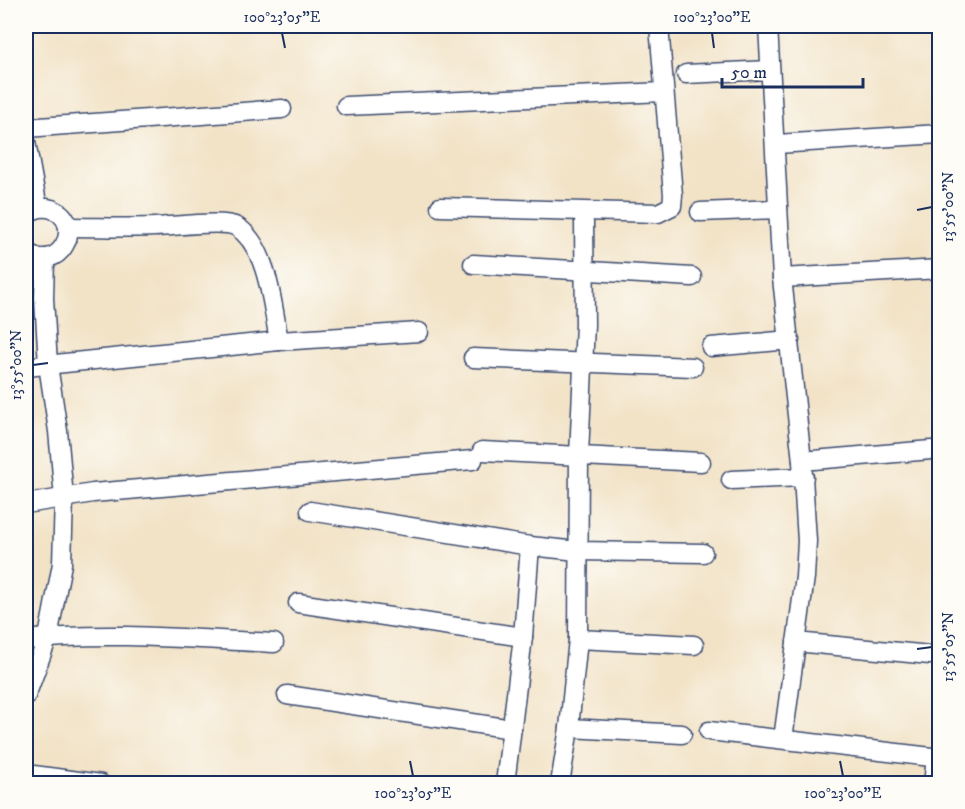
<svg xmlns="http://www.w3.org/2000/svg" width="965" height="809" viewBox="0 0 965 809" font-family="'IM FELL DW Pica',serif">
<rect width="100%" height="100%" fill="#fdfcf7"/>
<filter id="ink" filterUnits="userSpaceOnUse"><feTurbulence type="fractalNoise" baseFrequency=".0167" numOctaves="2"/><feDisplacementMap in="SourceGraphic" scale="12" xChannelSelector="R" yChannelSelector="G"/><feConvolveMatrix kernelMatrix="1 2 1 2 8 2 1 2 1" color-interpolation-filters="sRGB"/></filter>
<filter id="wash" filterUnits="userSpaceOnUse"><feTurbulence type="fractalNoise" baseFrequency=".008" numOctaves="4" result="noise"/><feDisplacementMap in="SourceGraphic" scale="24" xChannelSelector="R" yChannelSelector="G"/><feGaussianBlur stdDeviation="1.35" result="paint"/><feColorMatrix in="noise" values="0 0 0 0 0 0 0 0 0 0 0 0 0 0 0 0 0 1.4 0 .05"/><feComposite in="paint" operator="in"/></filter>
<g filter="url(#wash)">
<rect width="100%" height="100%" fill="#f2e3c7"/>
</g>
<g filter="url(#ink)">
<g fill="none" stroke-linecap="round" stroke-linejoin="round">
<g stroke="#3b4a6e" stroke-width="21">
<g id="minor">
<path d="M768,26L782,278L802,461L807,541L805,577L783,739"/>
<path d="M686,74L770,70"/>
<path d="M346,106L664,92"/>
<path d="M26,128L282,109"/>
<path d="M26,142L38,208"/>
<path d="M776,144L940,134"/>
<path d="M440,207L658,213L672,206L673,195L659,26"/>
<path d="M700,212L778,209"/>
<path d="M26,215C33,209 42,206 52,209C88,223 57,278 26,251"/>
<path d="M68,227C97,227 126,228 155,227C173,227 224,219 237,227C268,246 273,309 279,341"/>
<path d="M473,264L692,277"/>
<path d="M782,278L940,269"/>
<path d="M711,347L790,340"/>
<path d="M473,358L693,367"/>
<path d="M26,367L279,341L419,332"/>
<path d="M482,451L701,462"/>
<path d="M802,461L931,450"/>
<path d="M731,480L804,477"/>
<path d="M26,504L93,493L473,460"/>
<path d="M310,511L530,546L578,551L703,553"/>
<path d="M298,603L523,637"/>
<path d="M578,639L694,645"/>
<path d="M26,640C108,631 192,639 274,643"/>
<path d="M796,642L930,655"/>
<path d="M287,695L512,729"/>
<path d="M26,696L48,637L62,564L64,498L58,431L48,365L44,298L45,258"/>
<path d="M569,728L682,734"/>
<path d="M709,731L940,758"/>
<path d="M26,774L101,784"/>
<path d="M505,784L523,637L530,546"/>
<path d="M560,784L569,728L578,639L579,455L585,324L584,222"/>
<path d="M933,784L936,758"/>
</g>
</g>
<use href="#minor" stroke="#fff" stroke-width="18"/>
</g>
</g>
<path fill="none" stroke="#1b2f5e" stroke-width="2" d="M282,33L285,48M712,33L714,48M917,210L932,207M33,365L48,363M917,649L932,647M410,761L413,776M840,761L843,776"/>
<rect width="965" height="809" fill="none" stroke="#fdfcf7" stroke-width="66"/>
<path d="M722 78v9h141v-9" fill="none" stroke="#1b2f5e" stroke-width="3"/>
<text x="731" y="78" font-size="18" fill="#1b2f5e" stroke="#fdfcf7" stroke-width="4.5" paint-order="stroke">50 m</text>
<rect x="33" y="33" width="899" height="743" fill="none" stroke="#1b2f5e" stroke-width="2"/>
<g font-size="15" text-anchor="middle" fill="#1b2f5e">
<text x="282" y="22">100°23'05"E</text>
<text x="712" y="22">100°23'00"E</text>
<text transform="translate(948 207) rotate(-90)" y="5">13°55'00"N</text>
<text transform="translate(16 365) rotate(-90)" y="5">13°55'00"N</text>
<text transform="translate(948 647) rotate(-90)" y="5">13°55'05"N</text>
<text x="413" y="798">100°23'05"E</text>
<text x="843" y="798">100°23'00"E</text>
</g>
</svg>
